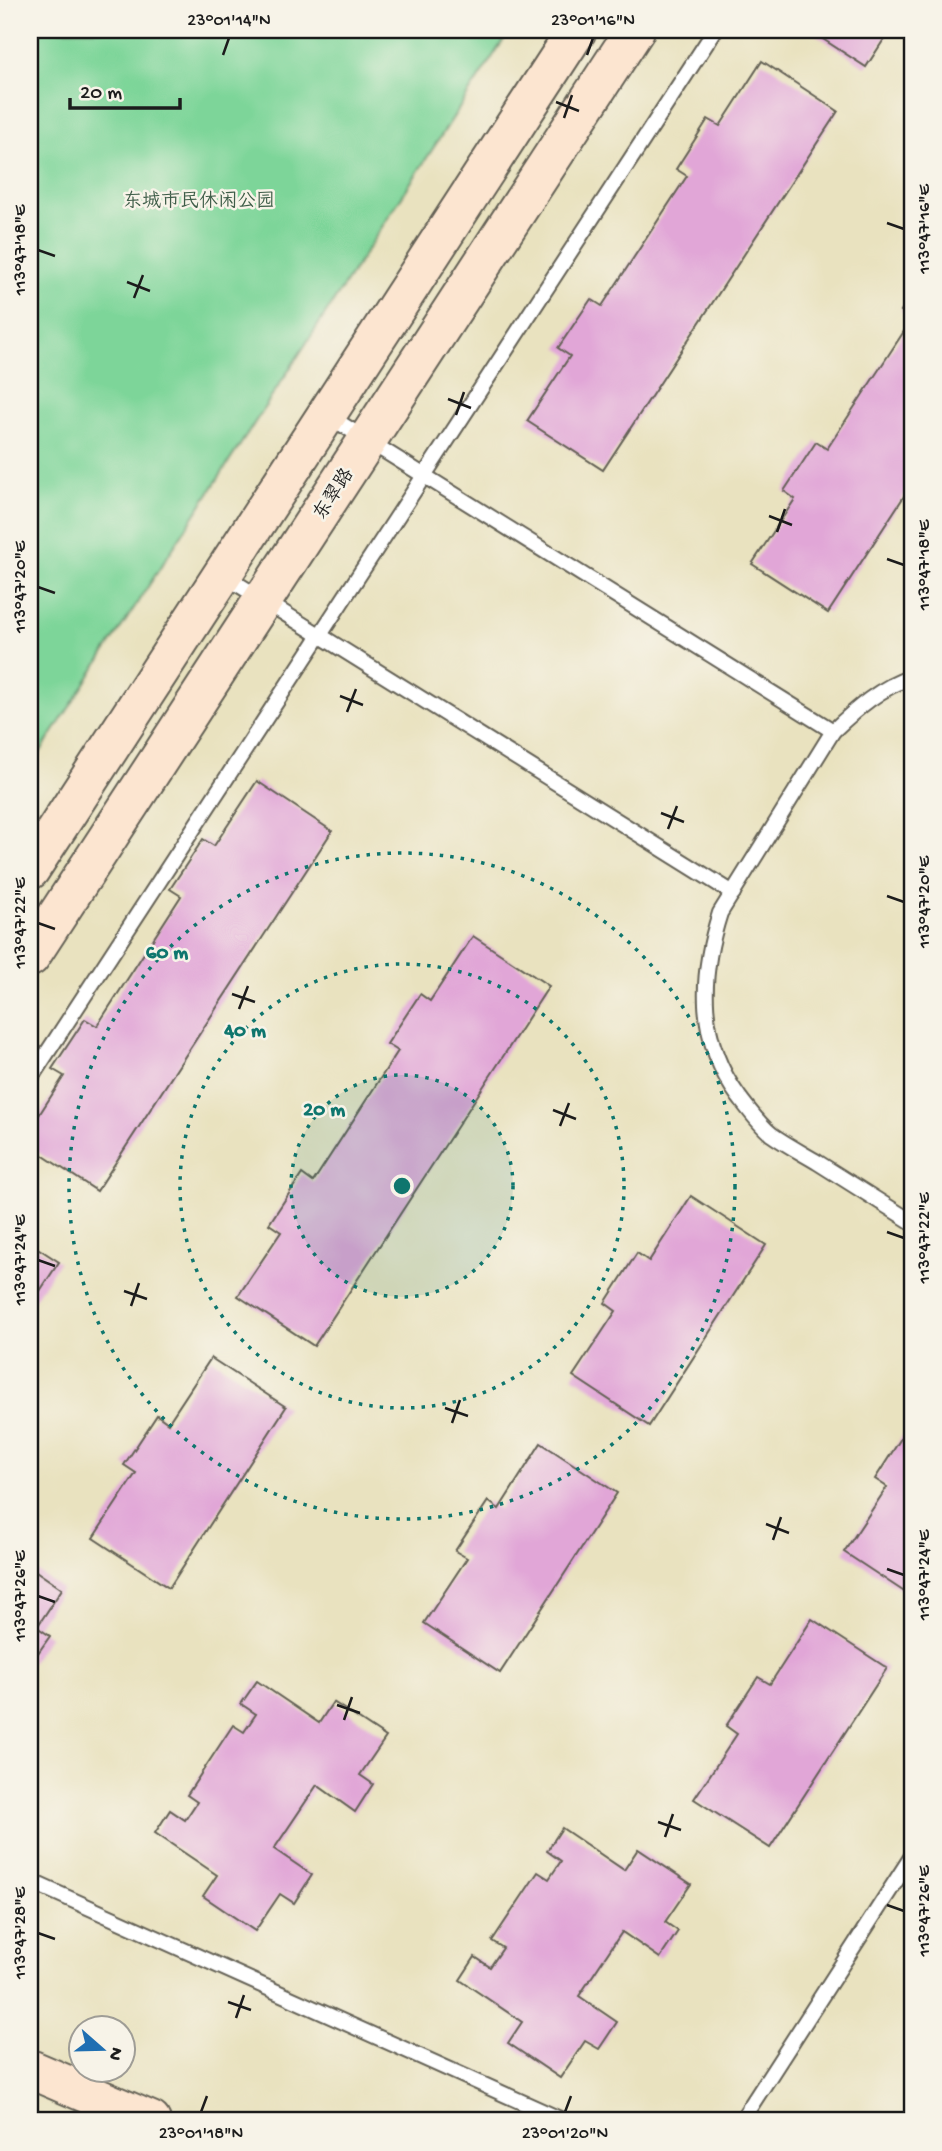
<svg xmlns="http://www.w3.org/2000/svg" width="942" height="2151" viewBox="0 0 942 2151" font-family="'Gochi Hand','LXGW WenKai TC',sans-serif">
<rect width="100%" height="100%" fill="#f7f3e8"/>
<filter id="ink" filterUnits="userSpaceOnUse"><feTurbulence type="fractalNoise" baseFrequency=".0143" numOctaves="2"/><feDisplacementMap in="SourceGraphic" scale="14" xChannelSelector="R" yChannelSelector="G"/><feConvolveMatrix kernelMatrix="1 2 1 2 8 2 1 2 1" color-interpolation-filters="sRGB"/></filter>
<filter id="wash" filterUnits="userSpaceOnUse"><feTurbulence type="fractalNoise" baseFrequency=".00686" numOctaves="4" result="noise"/><feDisplacementMap in="SourceGraphic" scale="28" xChannelSelector="R" yChannelSelector="G"/><feGaussianBlur stdDeviation="1.57" result="paint"/><feColorMatrix in="noise" values="0 0 0 0 0 0 0 0 0 0 0 0 0 0 0 0 0 1.4 0 .05"/><feComposite in="paint" operator="in"/></filter>
<g filter="url(#wash)">
<rect width="100%" height="100%" fill="#e9e2bf"/>
<path fill="#7dd599" stroke="#4c785a" stroke-width="2" d="M30,30H510L30,768Z"/>
<g id="blocks">
<g fill="#e1a6d7">
<path d="M809,30H890L866,67Z"/>
<path d="M762,61L838,111L603,470L527,421L570,356L558,348L591,299L602,306L687,176L676,169L708,119L720,126Z"/>
<path d="M912,294V318L901,311Z"/>
<path d="M912,319V484L828,613L752,564L795,499L784,491L816,442L827,449Z"/>
<path d="M257,781L332,831L97,1191L30,1147V1129L64,1076L52,1069L85,1019L97,1026L181,896L170,889L203,839L214,846Z"/>
<path d="M473,936L549,986L314,1346L238,1296L281,1232L269,1224L302,1174L313,1182L398,1051L387,1044L420,994L430,1001Z"/>
<path d="M691,1196L766,1245L649,1426L573,1376L616,1311L605,1303L637,1253L649,1261Z"/>
<path d="M30,1243L59,1262L30,1306Z"/>
<path d="M211,1358L286,1407L169,1588L93,1538L136,1473L124,1465L157,1415L168,1423Z"/>
<path d="M907,1429L912,1433V1597L844,1552L887,1487L875,1479Z"/>
<path d="M541,1443L617,1493L500,1673L424,1623L467,1558L455,1551L488,1501L499,1509Z"/>
<path d="M30,1567L62,1589L37,1627L50,1636L31,1663L30,1662Z"/>
<path d="M812,1619L887,1668L770,1848L694,1799L737,1734L726,1726L758,1677L770,1684Z"/>
<path d="M257,1681L319,1723L333,1702L386,1737L360,1775L373,1784L355,1812L317,1785L274,1849L312,1875L294,1903L280,1894L255,1931L203,1896L217,1875L155,1833L170,1810L185,1820L197,1802L187,1795L233,1725L244,1732L256,1714L241,1704Z"/>
<path d="M562,1828L624,1870L638,1849L691,1884L665,1922L678,1931L660,1958L622,1932L579,1996L617,2022L599,2049L585,2041L560,2078L508,2043L522,2022L460,1980L475,1957L490,1967L503,1948L492,1941L538,1872L549,1879L561,1861L547,1851Z"/>
</g>
</g>
</g>
<g filter="url(#ink)">
<use href="#blocks" fill-opacity="0" stroke="#646155" stroke-width="2"/>
<g fill="none" stroke-linecap="round" stroke-linejoin="round">
<g stroke="#646155" stroke-width="18">
<g id="lane">
<path d="M327,415L833,731"/>
<path d="M223,575L733,893"/>
<path d="M912,677C881,687 856,709 833,731L720,913C699,978 698,1041 739,1097C749,1110 759,1124 771,1134C785,1144 802,1153 817,1162C849,1182 880,1202 912,1222"/>
<path d="M30,1079L715,30"/>
<path d="M30,1881L564,2121"/>
<path d="M741,2121L912,1856"/>
</g>
</g>
<g stroke="#646155" stroke-width="42">
<g id="secondary">
<path d="M30,870L577,30"/>
<path d="M30,957L635,30"/>
<path d="M30,2069L151,2121"/>
</g>
</g>
<use href="#lane" stroke="#fff" stroke-width="14"/>
<use href="#secondary" stroke="#fce5d0" stroke-width="38"/>
</g>
</g>
<path fill="none" stroke="#1c1c1c" stroke-width="2.5" d="M223,55L229,38M587,55L593,38M556,102L579,111M564,118L572,95M887,223L904,229M38,250L55,256M127,282L150,291M134,298L143,275M448,399L471,408M456,415L464,392M769,516L792,525M777,532L785,509M887,559L904,565M38,587L55,593M340,696L363,705M347,712L356,689M661,813L684,822M668,829L677,806M887,896L904,902M38,923L55,929M232,994L255,1002M239,1009L248,986M553,1110L576,1119M560,1126L569,1103M887,1232L904,1238M38,1260L55,1266M124,1291L147,1299M131,1306L139,1283M445,1408L468,1416M452,1423L460,1400M766,1524L789,1533M773,1540L781,1517M887,1569L904,1575M38,1596L55,1602M337,1705L360,1713M344,1720L352,1697M658,1822L681,1830M665,1837L673,1814M887,1905L904,1911M38,1933L55,1939M228,2002L251,2010M236,2018L244,1995M201,2112L207,2096M565,2112L571,2096"/>
<circle cx="402" cy="1186" r="111" fill="#0f766e" fill-opacity=".12"/>
<g fill="none" stroke="#0f766e" stroke-width="3.5" stroke-dasharray="3.5 7">
<circle cx="402" cy="1186" r="111"/>
<circle cx="402" cy="1186" r="222"/>
<circle cx="402" cy="1186" r="333"/>
</g>
<g text-anchor="middle" stroke-width="5" stroke-linejoin="round" paint-order="stroke">
<g font-size="19" fill="#3e5d48" stroke="#f7f3e8">
<text x="199" y="206">东城市民休闲公园</text>
</g>
<g font-size="19" fill="#1c1c1c" stroke="#f7f3e8">
<text transform="translate(332 493) rotate(-57)" y="7">东翠路</text>
</g>
</g>
<circle cx="402" cy="1186" r="10" fill="#0f766e" stroke="#f7f3e8" stroke-width="3.5"/>
<g font-size="21" text-anchor="middle" font-weight="bold" fill="#0f766e" stroke="#f7f3e8" stroke-width="5" stroke-linejoin="round" paint-order="stroke">
<text x="167" y="958">60 m</text>
<text x="245" y="1036">40 m</text>
<text x="324" y="1115">20 m</text>
</g>
<rect width="942" height="2151" fill="none" stroke="#f7f3e8" stroke-width="77"/>
<g transform="translate(102 2049) rotate(110)"><circle r="33" fill="#f7f3e8" stroke="#9f9d96" stroke-width="2"/>
<path d="M0-5L12 26L0 18L-12 26Z" fill="#1f6fb2"/>
<text y="-10" font-size="19" font-weight="bold" text-anchor="middle" fill="#1c1c1c">N</text>
</g>
<path d="M70 98v10h110v-10" fill="none" stroke="#1c1c1c" stroke-width="3.5"/>
<text x="80" y="98" font-size="21" fill="#1c1c1c" stroke="#f7f3e8" stroke-width="5" paint-order="stroke">20 m</text>
<rect x="38" y="38" width="866" height="2074" fill="none" stroke="#1c1c1c" stroke-width="2.5"/>
<g font-size="18" text-anchor="middle" fill="#1c1c1c">
<text x="229" y="25">23°01'14"N</text>
<text x="593" y="25">23°01'16"N</text>
<text transform="translate(923 229) rotate(-90)" y="6">113°47'16"E</text>
<text transform="translate(19 250) rotate(-90)" y="6">113°47'18"E</text>
<text transform="translate(923 565) rotate(-90)" y="6">113°47'18"E</text>
<text transform="translate(19 587) rotate(-90)" y="6">113°47'20"E</text>
<text transform="translate(923 902) rotate(-90)" y="6">113°47'20"E</text>
<text transform="translate(19 923) rotate(-90)" y="6">113°47'22"E</text>
<text transform="translate(923 1238) rotate(-90)" y="6">113°47'22"E</text>
<text transform="translate(19 1260) rotate(-90)" y="6">113°47'24"E</text>
<text transform="translate(923 1575) rotate(-90)" y="6">113°47'24"E</text>
<text transform="translate(19 1596) rotate(-90)" y="6">113°47'26"E</text>
<text transform="translate(923 1911) rotate(-90)" y="6">113°47'26"E</text>
<text transform="translate(19 1933) rotate(-90)" y="6">113°47'28"E</text>
<text x="201" y="2138">23°01'18"N</text>
<text x="565" y="2138">23°01'20"N</text>
</g>
</svg>
